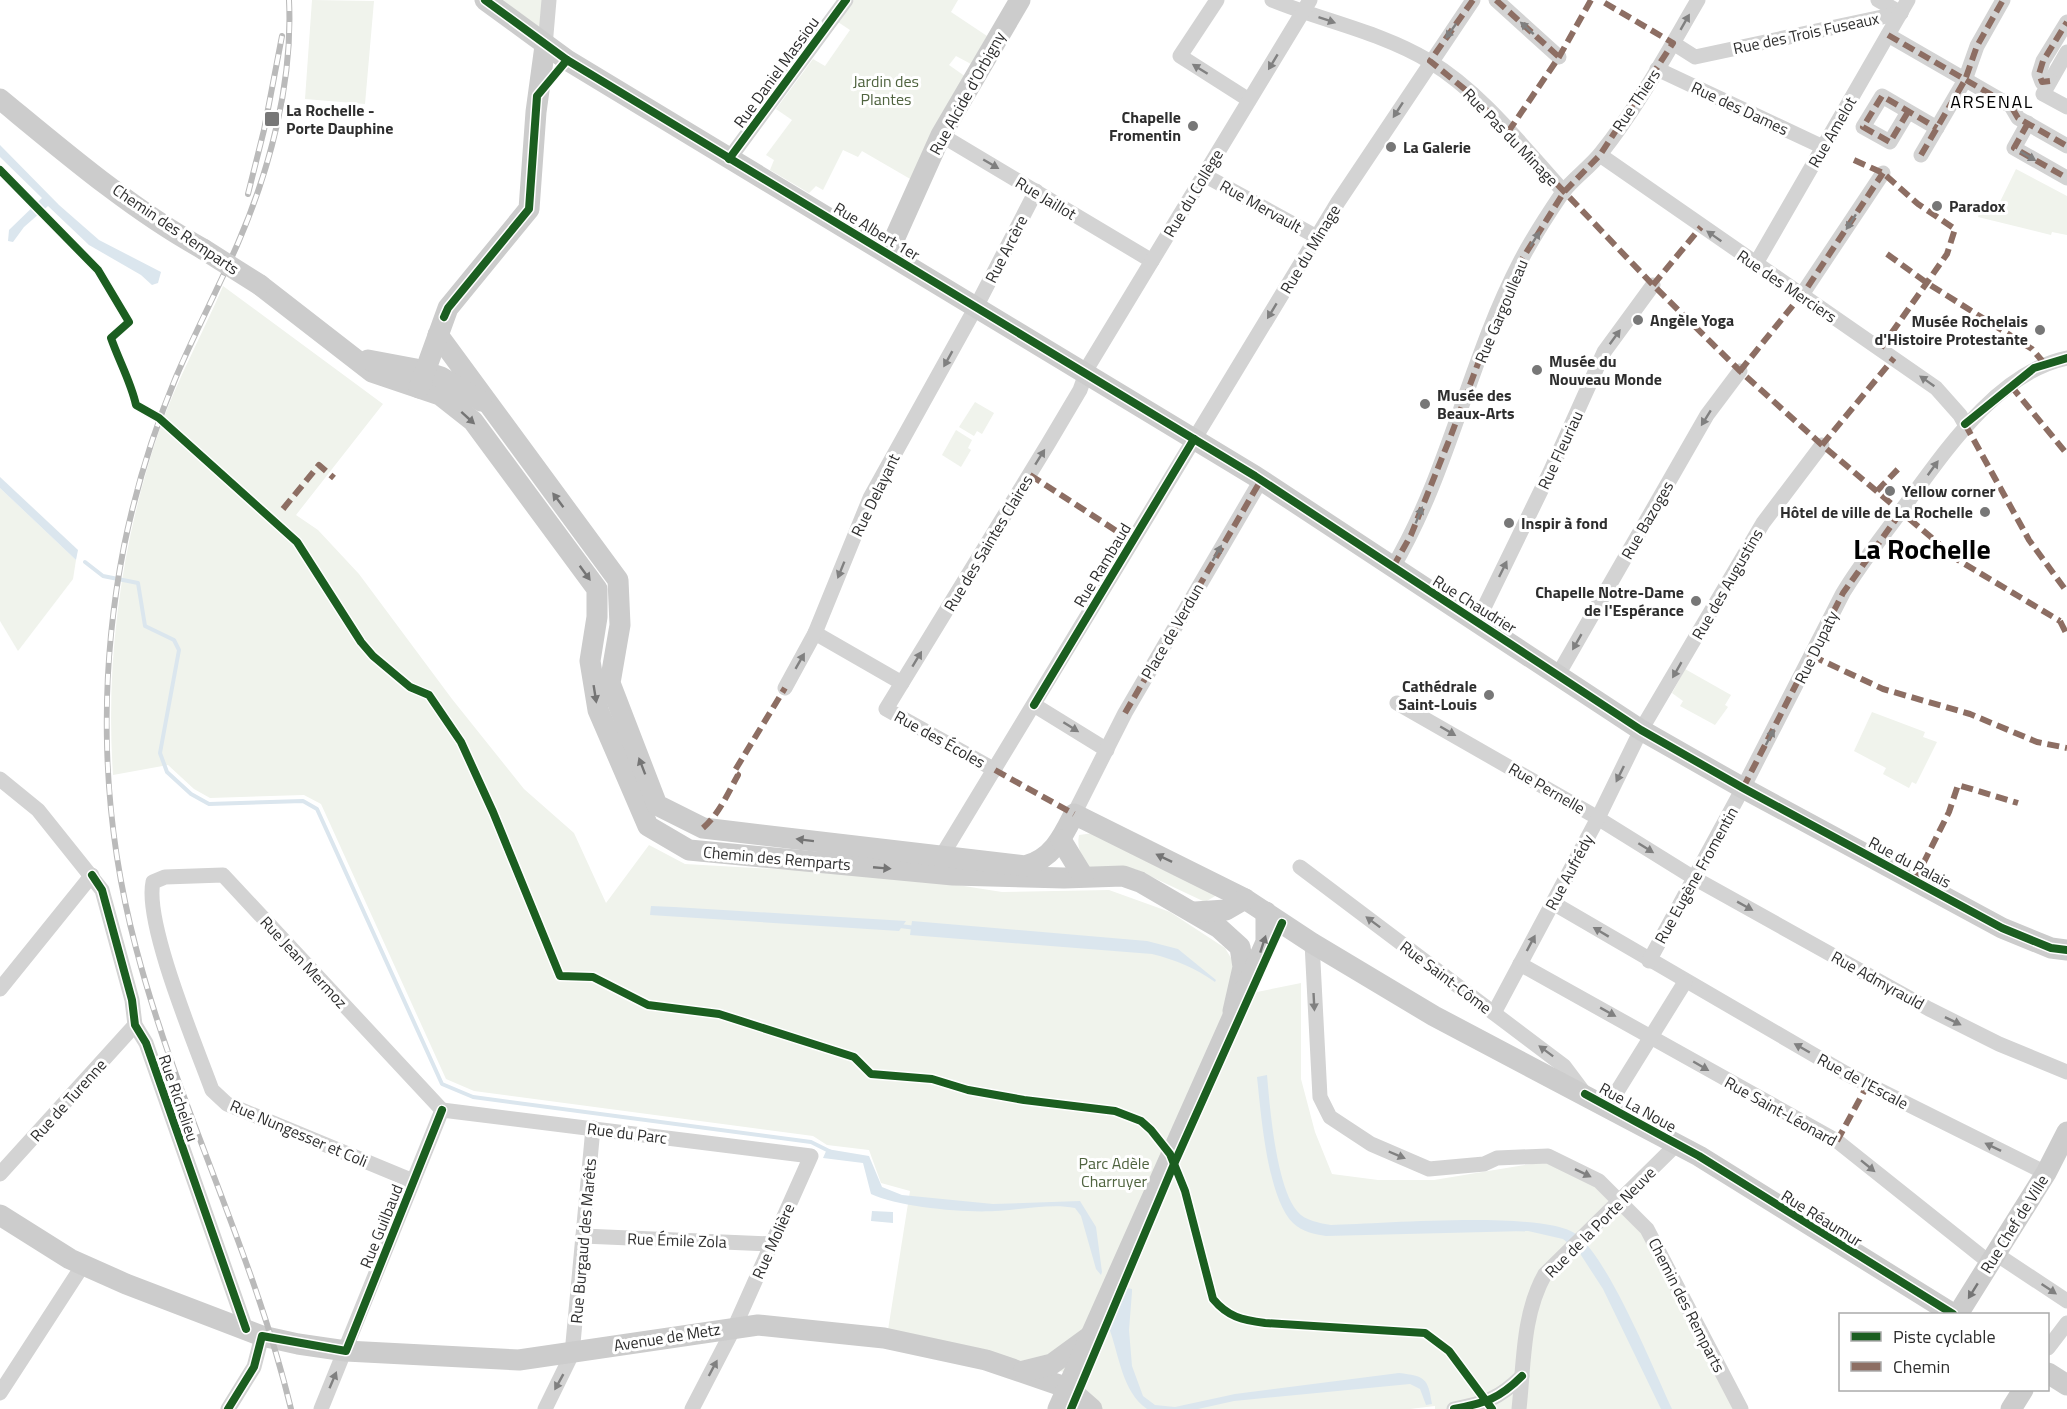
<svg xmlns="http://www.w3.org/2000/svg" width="2067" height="1409" viewBox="0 0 2067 1409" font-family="'Titillium Web',sans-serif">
<rect width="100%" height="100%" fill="#fff"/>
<g fill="#f0f3ec">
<path d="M312,0L374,1L365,104L305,99Z"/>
<path d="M485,0H549L546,32Z"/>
<path d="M854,0H958L951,12L987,36L971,64L956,56L949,65L966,77L912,180L862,151L858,157L843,150L823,190L816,186L809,193L770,170L774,160L766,155L792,120L776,109L813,59L825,66L850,30L838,22Z"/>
<path d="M2016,169L2067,196V235L2052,232L2051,235L1978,217L1981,206L1995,212Z"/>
<path d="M223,286L383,404L296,515L318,530L359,574L452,699L524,789L574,833L606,903L649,845L685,864L900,876L1002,892L1109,890L1170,912L1225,948L1252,993L1301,983V1079L1315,1132L1332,1174L1378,1180H1434L1549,1161L1596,1186L1643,1232L1734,1409H1435V1406L1410,1409H1099L1071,1374L991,1353L888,1330L910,1191L881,1183L869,1150L827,1145L813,1136L474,1091L446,1079L321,804L304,795L210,798L194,789L168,765L113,775C105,658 122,539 160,428C177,380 203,333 223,286Z"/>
<path d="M975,402L994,413L982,434L977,431L974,436L959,427Z"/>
<path d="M956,430L972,440L968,448L971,450L961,467L942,455Z"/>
<path d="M0,488L76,560L73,579L18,651L0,621Z"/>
<path d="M1685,669L1731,695L1725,705L1728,707L1715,725L1680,706L1683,701L1672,693Z"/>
<path d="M1872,712L1925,732L1923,737L1937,742L1916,784L1912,782L1909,788L1883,774L1886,768L1854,751Z"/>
<path d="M1101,832L1217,895L1205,902L1135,869H1091C1083,859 1076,849 1079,835Z"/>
</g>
<g fill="#dbe6ee">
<path d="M0,145L59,205L99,240L161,272L158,283L152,285L141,275L89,245L48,206L24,227L13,242L8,241L9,230L42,198L0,157Z"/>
<path d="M0,477L78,550L76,560L0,488Z"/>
<path d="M651,906L674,907L906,921L899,931L650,915Z"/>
<path d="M912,921L1147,941L1178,949L1216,980L1215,982C1195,968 1176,960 1152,954L910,935Z"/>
<path d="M1267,1075C1270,1109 1276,1185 1297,1211C1305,1221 1320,1223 1331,1225C1379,1224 1543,1210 1576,1234C1609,1259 1653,1368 1672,1409H1661L1603,1289L1579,1252L1563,1239L1528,1231L1326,1236C1315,1234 1302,1232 1293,1223C1267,1197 1261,1113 1257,1077Z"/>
<path d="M827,1149L869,1156L882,1187L902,1195L993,1204L1080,1201L1096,1227L1102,1272L1101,1275L1096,1269L1081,1216L1075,1208C1051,1203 1020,1210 995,1211C964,1213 898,1207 871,1194L863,1163L823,1158Z"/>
<path d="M872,1211L893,1212V1223L871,1221Z"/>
<path d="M1127,1288L1132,1289V1292L1129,1330L1132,1366L1143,1396L1155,1405L1175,1407L1235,1394L1399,1373C1425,1376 1428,1378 1432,1404L1426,1405L1420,1389L1410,1384L1234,1401L1198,1409H1147C1122,1392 1119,1354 1109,1328Z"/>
</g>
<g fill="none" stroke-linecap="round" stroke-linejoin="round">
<g stroke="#dbe6ee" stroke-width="4">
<path d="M85,562L103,576L138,583L145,626L174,640L179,650L160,753L167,772L191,794L209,804L303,801L317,809L442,1084L473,1097L811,1142L831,1152"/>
<path d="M900,926L916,928"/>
</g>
<g stroke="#d3d3d3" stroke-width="15">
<path d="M1217,0L1180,56L1249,100"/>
<path d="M1272,0C1323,21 1381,32 1429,61C1482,93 1523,147 1564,192"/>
<path d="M1496,0L1559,57"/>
<path d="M1878,0L1901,13"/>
<path d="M1888,35L2011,106L2018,118L2067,146"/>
<path d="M1673,43L1695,57L1901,13"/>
<path d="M545,46L549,0"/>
<path d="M2067,52L2043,94L2067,107"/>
<path d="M1657,69L1823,147"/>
<path d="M2050,81L2042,82L2039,74L2043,61L2067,22"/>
<path d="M1908,112L1890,142L1863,127L1882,96L1937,128"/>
<path d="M2028,123L2014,148L2067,178"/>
<path d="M941,135L1152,261"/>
<path d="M1600,155L1936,388L1960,415L1965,424"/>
<path d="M1921,155L1965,80L1977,46L2003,0"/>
<path d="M729,159L846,0"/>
<path d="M1204,175L1317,237"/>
<path d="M1755,265L1908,0"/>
<path d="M1801,296L1883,173"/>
<path d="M1393,567C1449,472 1469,360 1520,262C1532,239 1548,214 1563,192C1574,178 1590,167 1601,153C1638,107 1668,51 1698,0"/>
<path d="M1477,622L1550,472L1604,352L1653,285"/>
<path d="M815,633L902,683"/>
<path d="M1559,673L1707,415L1740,371"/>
<path d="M785,688L815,633L870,498L976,307L1036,191"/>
<path d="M1397,703L1591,814L1694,878L1929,1009L1999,1044L2067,1072"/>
<path d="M1034,705L1107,750"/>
<path d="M995,770L886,709L1048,444L1080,390L1089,365L1310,0"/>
<path d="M0,779L38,810L102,890L132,1000L135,1025L146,1043L246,1329"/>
<path d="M1074,814L1125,713L1261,480"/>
<path d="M941,857L1338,202L1473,0"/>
<path d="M1300,867L1564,1066L1585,1094"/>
<path d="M1553,903L1845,1073L2046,1173"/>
<path d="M1312,943L1320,1097L1330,1117L1371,1144L1429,1169L1484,1164L1497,1158L1548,1156L1599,1181L1647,1229L1741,1409"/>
<path d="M1649,961L1743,788L1843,593C1861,563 1883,536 1904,507C1944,453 1997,372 2067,358"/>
<path d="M1520,964L1837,1141L1990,1263"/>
<path d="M0,989L92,875"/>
<path d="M1494,1013L1598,818L1641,730L1763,523L1822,445"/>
<path d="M1608,1106L1685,982"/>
<path d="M442,1110L811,1156L735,1326L692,1409"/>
<path d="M0,1174L135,1025"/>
<path d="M413,1181L227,1104L212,1090C196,1046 144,923 153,882L165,877L223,875L442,1110"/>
<path d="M583,1236L771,1244"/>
<path d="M1996,1254L2067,1301"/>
<path d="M2048,1348L2067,1323"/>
<path d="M0,1393L83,1265"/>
<path d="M228,1409L254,1367L262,1336"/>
<path d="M321,1409L442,1110"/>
<path d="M545,1409L572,1354L593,1128"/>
<path d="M1454,1409C1485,1403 1499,1399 1522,1376"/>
<path d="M1519,1409C1524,1364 1522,1315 1545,1274L1677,1144"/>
</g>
<g stroke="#ccc" stroke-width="21">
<path d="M485,0L567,60L1255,476L1641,730L1743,788L2002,928L2051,948L2067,950"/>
<path d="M0,99C62,150 132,210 203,249"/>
<path d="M888,253L941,135L1020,0"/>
<path d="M260,285L372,372L440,395L473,421L597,589V617L590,661L598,710L648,826L689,850L953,875L1064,878L1123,876L1140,882L1219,928L1240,947L1243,967L1233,1011"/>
<path d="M438,335L618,580L620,625L610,683L657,805L703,828L1025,866C1052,859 1062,838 1074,814L1245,899L1312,943L1434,1016L1699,1156L1953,1314"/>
<path d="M368,360L416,369L441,377L481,401"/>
<path d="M419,388L448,308L529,209L536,112L545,46"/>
<path d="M1061,840L1083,876"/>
<path d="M1195,912L1226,910L1245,899"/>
<path d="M0,1215L70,1259L126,1284L262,1336L298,1344L346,1351L519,1360L758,1325L884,1338L986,1360L1068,1388L1092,1409"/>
<path d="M1958,1314L2046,1173L2067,1132"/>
<path d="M1024,1371L1052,1364L1089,1337"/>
<path d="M2048,1373L2067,1385"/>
<path d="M1058,1409L1266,942V912"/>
<path d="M2011,1409L2023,1390"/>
</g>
<g stroke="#bababa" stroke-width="6">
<g id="rail">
<path d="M289,0C293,82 270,169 238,243C218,289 195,332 176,377C153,432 136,488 124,546C98,679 101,816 136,948C177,1105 253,1251 291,1409"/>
<path d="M248,194L264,130L282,36"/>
</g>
</g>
<use href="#rail" stroke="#fff" stroke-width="4" stroke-dasharray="11" stroke-linecap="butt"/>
<path stroke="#ccc" stroke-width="21" d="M203,249L260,285"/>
<g stroke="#8d6e63" stroke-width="6" stroke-dasharray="12 6" stroke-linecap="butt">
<path d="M1473,0L1430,61L1472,95L1653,285L1740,371L1822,445L1958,560L2060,621"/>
<path d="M1496,0L1559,57"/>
<path d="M1888,35L2011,106L2018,118L2067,146"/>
<path d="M2050,81L2042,82L2039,74L2043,61L2067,22"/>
<path d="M1908,112L1890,142L1863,127L1882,96L1937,128"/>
<path d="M2028,123L2014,148L2067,178"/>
<path d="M1508,132L1559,57L1591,0"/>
<path d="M1921,155L1965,80L1977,46L2003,0"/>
<path d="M1854,160L1883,173L1918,204L1955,229L1947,254L1881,348"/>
<path d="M1887,254L1927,283L2032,349L2044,363"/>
<path d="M1653,285L1701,227"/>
<path d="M1740,371L1807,288L1883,173"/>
<path d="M2011,386L2067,454"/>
<path d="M1965,424L2029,540L2067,592"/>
<path d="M1822,445L1894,358"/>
<path d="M1030,475L1132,541"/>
<path d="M1877,491L1899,468"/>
<path d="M283,509L319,465L334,478"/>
<path d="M1393,567L1411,535L1450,438L1488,337L1521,261L1564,192L1600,155L1673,43L1600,0"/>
<path d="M2060,621L2067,635"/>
<path d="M1812,656L1883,689L1970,714L2037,742L2067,748"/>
<path d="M1125,713L1261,480"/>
<path d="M995,770L1074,814"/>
<path d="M1743,788L1843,593L1901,512"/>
<path d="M703,828C719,814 728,793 738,775L734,772L785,688"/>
<path d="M1915,880L1949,812L1958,785L2018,803"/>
<path d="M1837,1141L1868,1084"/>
</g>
<g stroke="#fff" stroke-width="11">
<g id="cycleway">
<path d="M485,0L567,60L1255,476L1641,730L1743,788L2002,928L2051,948L2067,950"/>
<path d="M729,159L846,0"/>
<path d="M0,170L98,270L129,322L111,338C119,361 131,382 136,405L159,418L297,542L361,642L373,656L410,687L429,695L461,742L493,812L560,976L593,977L648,1005L719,1014L854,1057L871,1074L932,1079L968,1090L1024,1100L1115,1111L1141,1121L1151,1130L1170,1154L1185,1191L1213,1299C1228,1317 1242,1320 1265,1323L1425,1333L1449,1351L1492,1409"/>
<path d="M444,317L448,308L529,209L537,96L567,60"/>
<path d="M1965,424L2034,368L2067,358"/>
<path d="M1034,705L1194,439"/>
<path d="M92,875L102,890L132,1000L135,1025L146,1043L246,1329"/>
<path d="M1585,1094L1699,1156L1953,1314"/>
<path d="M228,1409L254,1367L262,1336L346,1351L442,1110"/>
<path d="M1071,1409L1174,1164L1282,923"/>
<path d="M1454,1409C1485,1403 1499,1399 1522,1376"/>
</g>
</g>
<use href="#cycleway" stroke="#1b5e20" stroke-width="8"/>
</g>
<defs><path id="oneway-solid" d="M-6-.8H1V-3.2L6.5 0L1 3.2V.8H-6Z" transform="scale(1.5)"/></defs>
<g fill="#808080">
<use href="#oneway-solid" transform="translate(1327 20) rotate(19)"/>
<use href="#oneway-solid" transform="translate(1685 22) rotate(-60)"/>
<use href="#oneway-solid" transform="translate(1527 28) rotate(-138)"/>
<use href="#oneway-solid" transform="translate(1451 31) rotate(125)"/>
<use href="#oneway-solid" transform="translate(1273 62) rotate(121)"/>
<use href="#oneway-solid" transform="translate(1200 69) rotate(-148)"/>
<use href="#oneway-solid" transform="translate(1398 110) rotate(123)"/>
<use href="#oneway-solid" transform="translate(2028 156) rotate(30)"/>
<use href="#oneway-solid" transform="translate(991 164) rotate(30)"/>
<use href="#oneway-solid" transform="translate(1851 222) rotate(123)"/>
<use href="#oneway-solid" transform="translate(1714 236) rotate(-145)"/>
<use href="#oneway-solid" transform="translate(1535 239) rotate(-58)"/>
<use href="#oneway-solid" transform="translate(1272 311) rotate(121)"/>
<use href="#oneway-solid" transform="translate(1615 337) rotate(-54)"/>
<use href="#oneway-solid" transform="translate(948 359) rotate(119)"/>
<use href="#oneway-solid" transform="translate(1927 381) rotate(-145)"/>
<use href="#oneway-solid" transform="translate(1706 418) rotate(122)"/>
<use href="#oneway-solid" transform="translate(1040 457) rotate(-58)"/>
<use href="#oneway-solid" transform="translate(1933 468) rotate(-54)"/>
<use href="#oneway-solid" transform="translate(1419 515) rotate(-68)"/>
<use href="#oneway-solid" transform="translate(1217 553) rotate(-60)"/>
<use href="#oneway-solid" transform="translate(1503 569) rotate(-64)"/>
<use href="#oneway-solid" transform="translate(841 570) rotate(112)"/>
<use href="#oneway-solid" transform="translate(1577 642) rotate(120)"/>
<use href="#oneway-solid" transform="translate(917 659) rotate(-59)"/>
<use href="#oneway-solid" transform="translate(800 661) rotate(-60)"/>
<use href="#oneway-solid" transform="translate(1677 670) rotate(120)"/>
<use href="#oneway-solid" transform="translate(1071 727) rotate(32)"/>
<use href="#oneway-solid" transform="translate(1448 731) rotate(30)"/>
<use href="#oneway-solid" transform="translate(1770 737) rotate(-62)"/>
<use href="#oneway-solid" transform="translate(1620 774) rotate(116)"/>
<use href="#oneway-solid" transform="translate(1646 848) rotate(32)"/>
<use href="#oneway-solid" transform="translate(1745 906) rotate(29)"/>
<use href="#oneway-solid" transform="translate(1373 922) rotate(-143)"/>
<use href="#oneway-solid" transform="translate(1601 932) rotate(-149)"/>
<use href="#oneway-solid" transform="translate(1531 943) rotate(-62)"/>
<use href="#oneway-solid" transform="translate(1314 1002) rotate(87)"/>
<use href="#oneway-solid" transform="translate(1608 1012) rotate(29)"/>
<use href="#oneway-solid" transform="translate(1953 1021) rotate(26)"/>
<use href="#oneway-solid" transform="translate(1802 1048) rotate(-150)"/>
<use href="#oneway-solid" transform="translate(1546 1051) rotate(-143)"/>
<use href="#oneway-solid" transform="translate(1701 1066) rotate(30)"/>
<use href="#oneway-solid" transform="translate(1993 1147) rotate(-154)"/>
<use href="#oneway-solid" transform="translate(1397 1155) rotate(23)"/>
<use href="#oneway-solid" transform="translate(1868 1166) rotate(39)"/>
<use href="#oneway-solid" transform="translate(1583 1173) rotate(26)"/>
<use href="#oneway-solid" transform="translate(2049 1289) rotate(34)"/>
<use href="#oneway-solid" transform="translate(713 1368) rotate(-62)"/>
<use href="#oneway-solid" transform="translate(333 1380) rotate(-67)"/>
<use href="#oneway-solid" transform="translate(559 1382) rotate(119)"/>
</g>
<g fill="#757575">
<use href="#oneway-solid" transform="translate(468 418) rotate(42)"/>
<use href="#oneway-solid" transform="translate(558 500) rotate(-127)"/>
<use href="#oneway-solid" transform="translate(585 573) rotate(54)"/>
<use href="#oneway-solid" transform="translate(595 694) rotate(81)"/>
<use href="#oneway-solid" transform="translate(642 766) rotate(-111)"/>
<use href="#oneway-solid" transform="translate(805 840) rotate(-173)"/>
<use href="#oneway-solid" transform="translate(1164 858) rotate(-154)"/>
<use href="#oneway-solid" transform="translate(882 868) rotate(5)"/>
<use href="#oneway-solid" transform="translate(1263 944) rotate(-72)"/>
<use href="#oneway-solid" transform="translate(1973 1291) rotate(122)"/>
</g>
<g fill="#777" stroke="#fff" stroke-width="2">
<rect x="264" y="111" width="16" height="16" rx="3"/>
<circle cx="1193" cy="126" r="6"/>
<circle cx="1391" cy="147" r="6"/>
<circle cx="1937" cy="206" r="6"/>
<circle cx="1638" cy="320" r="6"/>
<circle cx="2040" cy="330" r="6"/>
<circle cx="1537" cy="370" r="6"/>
<circle cx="1425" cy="404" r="6"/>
<circle cx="1890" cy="491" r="6"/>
<circle cx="1985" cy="512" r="6"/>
<circle cx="1509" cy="523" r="6"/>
<circle cx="1696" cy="601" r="6"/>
<circle cx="1489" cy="695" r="6"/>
</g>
<g text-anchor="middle" stroke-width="6" stroke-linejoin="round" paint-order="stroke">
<g font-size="16" fill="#2e2e2e" stroke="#fff">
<text transform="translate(1806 33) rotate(-12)" y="6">Rue des Trois Fuseaux</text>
<text transform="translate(776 72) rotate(-54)" y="6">Rue Daniel Massiou</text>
<text transform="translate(967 93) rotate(-61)" y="6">Rue Alcide d'Orbigny</text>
<text transform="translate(1636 100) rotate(-56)" y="6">Rue Thiers</text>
<text transform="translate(1740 108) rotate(25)" y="6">Rue des Dames</text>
<text transform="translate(1832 132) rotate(-60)" y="6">Rue Amelot</text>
<text transform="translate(1511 137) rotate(46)" y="6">Rue Pas du Minage</text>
<text transform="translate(1193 193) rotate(-59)" y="6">Rue du Collège</text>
<text transform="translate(1046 198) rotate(31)" y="6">Rue Jaillot</text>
<text transform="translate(1261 206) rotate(29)" y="6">Rue Mervault</text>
<text transform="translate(176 229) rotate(34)" y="6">Chemin des Remparts</text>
<text transform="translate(877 231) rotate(31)" y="6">Rue Albert 1er</text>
<text transform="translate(1006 249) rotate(-63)" y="6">Rue Arcère</text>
<text transform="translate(1310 249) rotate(-59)" y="6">Rue du Minage</text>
<text transform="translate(1787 286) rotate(34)" y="6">Rue des Merciers</text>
<text transform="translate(1501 311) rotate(-67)" y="6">Rue Gargoulleau</text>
<text transform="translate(1560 450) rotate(-65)" y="6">Rue Fleuriau</text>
<text transform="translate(875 495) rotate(-64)" y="6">Rue Delayant</text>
<text transform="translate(1647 520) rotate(-60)" y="6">Rue Bazoges</text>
<text transform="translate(988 543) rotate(-59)" y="6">Rue des Saintes Claires</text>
<text transform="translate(1102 565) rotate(-59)" y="6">Rue Rambaud</text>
<text transform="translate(1727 584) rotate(-60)" y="6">Rue des Augustins</text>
<text transform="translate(1475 604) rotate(32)" y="6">Rue Chaudrier</text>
<text transform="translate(1172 631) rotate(-60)" y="6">Place de Verdun</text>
<text transform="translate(1816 647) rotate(-64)" y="6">Rue Dupaty</text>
<text transform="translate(940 739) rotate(29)" y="6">Rue des Écoles</text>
<text transform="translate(1547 788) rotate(30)" y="6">Rue Pernelle</text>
<text transform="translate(777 858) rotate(5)" y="6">Chemin des Remparts</text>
<text transform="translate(1910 862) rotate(28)" y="6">Rue du Palais</text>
<text transform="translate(1569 872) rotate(-62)" y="6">Rue Aufrédy</text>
<text transform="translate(1696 875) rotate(-61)" y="6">Rue Eugène Fromentin</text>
<text transform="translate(304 962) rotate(47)" y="6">Rue Jean Mermoz</text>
<text transform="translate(1446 977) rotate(37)" y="6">Rue Saint-Côme</text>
<text transform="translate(1878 980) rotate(29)" y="6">Rue Admyrauld</text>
<text transform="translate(1863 1081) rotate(28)" y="6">Rue de l'Escale</text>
<text transform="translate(179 1098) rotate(71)" y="6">Rue Richelieu</text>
<text transform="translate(68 1100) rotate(-48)" y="6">Rue de Turenne</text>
<text transform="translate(1638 1107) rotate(29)" y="6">Rue La Noue</text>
<text transform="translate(1781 1111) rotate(29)" y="6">Rue Saint-Léonard</text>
<text transform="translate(299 1133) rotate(23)" y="6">Rue Nungesser et Coli</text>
<text transform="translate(627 1133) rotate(7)" y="6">Rue du Parc</text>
<text transform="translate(1822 1218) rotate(32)" y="6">Rue Réaumur</text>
<text transform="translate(1600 1222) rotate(-45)" y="6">Rue de la Porte Neuve</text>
<text transform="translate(2014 1224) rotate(-58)" y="6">Rue Chef de Ville</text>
<text transform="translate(381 1226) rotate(-68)" y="6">Rue Guilbaud</text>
<text transform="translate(677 1240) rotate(2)" y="6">Rue Émile Zola</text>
<text transform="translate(583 1241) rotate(-85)" y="6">Rue Burgaud des Marêts</text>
<text transform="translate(773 1241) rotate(-66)" y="6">Rue Molière</text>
<text transform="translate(1687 1305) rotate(63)" y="6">Chemin des Remparts</text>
<text transform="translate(667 1337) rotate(-9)" y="6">Avenue de Metz</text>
</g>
<g font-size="16" fill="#506440" stroke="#fff">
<text x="886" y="87">Jardin des<tspan x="886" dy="18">Plantes</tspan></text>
<text x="1114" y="1169">Parc Adèle<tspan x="1114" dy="18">Charruyer</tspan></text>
</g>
<g font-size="16" font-weight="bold" fill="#2e2e2e" stroke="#fff" text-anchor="start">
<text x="286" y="116">La Rochelle -<tspan x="286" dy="18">Porte Dauphine</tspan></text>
<text x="1181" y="123" text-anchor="end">Chapelle<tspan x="1181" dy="18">Fromentin</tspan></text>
<text x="1403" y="153">La Galerie</text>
<text x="1949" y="212">Paradox</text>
<text x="1650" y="326">Angèle Yoga</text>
<text x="2028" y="327" text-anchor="end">Musée Rochelais<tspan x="2028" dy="18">d'Histoire Protestante</tspan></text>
<text x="1549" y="367">Musée du<tspan x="1549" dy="18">Nouveau Monde</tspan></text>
<text x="1437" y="401">Musée des<tspan x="1437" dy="18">Beaux-Arts</tspan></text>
<text x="1902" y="497">Yellow corner</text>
<text x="1973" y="518" text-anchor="end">Hôtel de ville de La Rochelle</text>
<text x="1521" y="529">Inspir à fond</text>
<text x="1684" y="598" text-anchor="end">Chapelle Notre-Dame<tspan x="1684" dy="18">de l'Espérance</tspan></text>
<text x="1477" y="692" text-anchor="end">Cathédrale<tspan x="1477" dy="18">Saint-Louis</tspan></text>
</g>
<g font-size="18" letter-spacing="1.5" fill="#000" stroke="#fff">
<text x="1992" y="108">ARSENAL</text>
</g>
<g font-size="28" font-weight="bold" fill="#000" stroke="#fff">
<text x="1922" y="559">La Rochelle</text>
</g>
</g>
<rect x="1839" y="1313" width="210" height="78" fill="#ffffff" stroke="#ababab" stroke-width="1.5"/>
<rect x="1851" y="1332" width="30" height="9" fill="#1b5e20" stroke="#ababab" stroke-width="1.5"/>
<text x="1893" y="1343" font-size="18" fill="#2e2e2e">Piste cyclable</text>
<rect x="1851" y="1362" width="30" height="9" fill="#8d6e63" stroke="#ababab" stroke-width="1.5"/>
<text x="1893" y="1373" font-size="18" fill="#2e2e2e">Chemin</text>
</svg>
